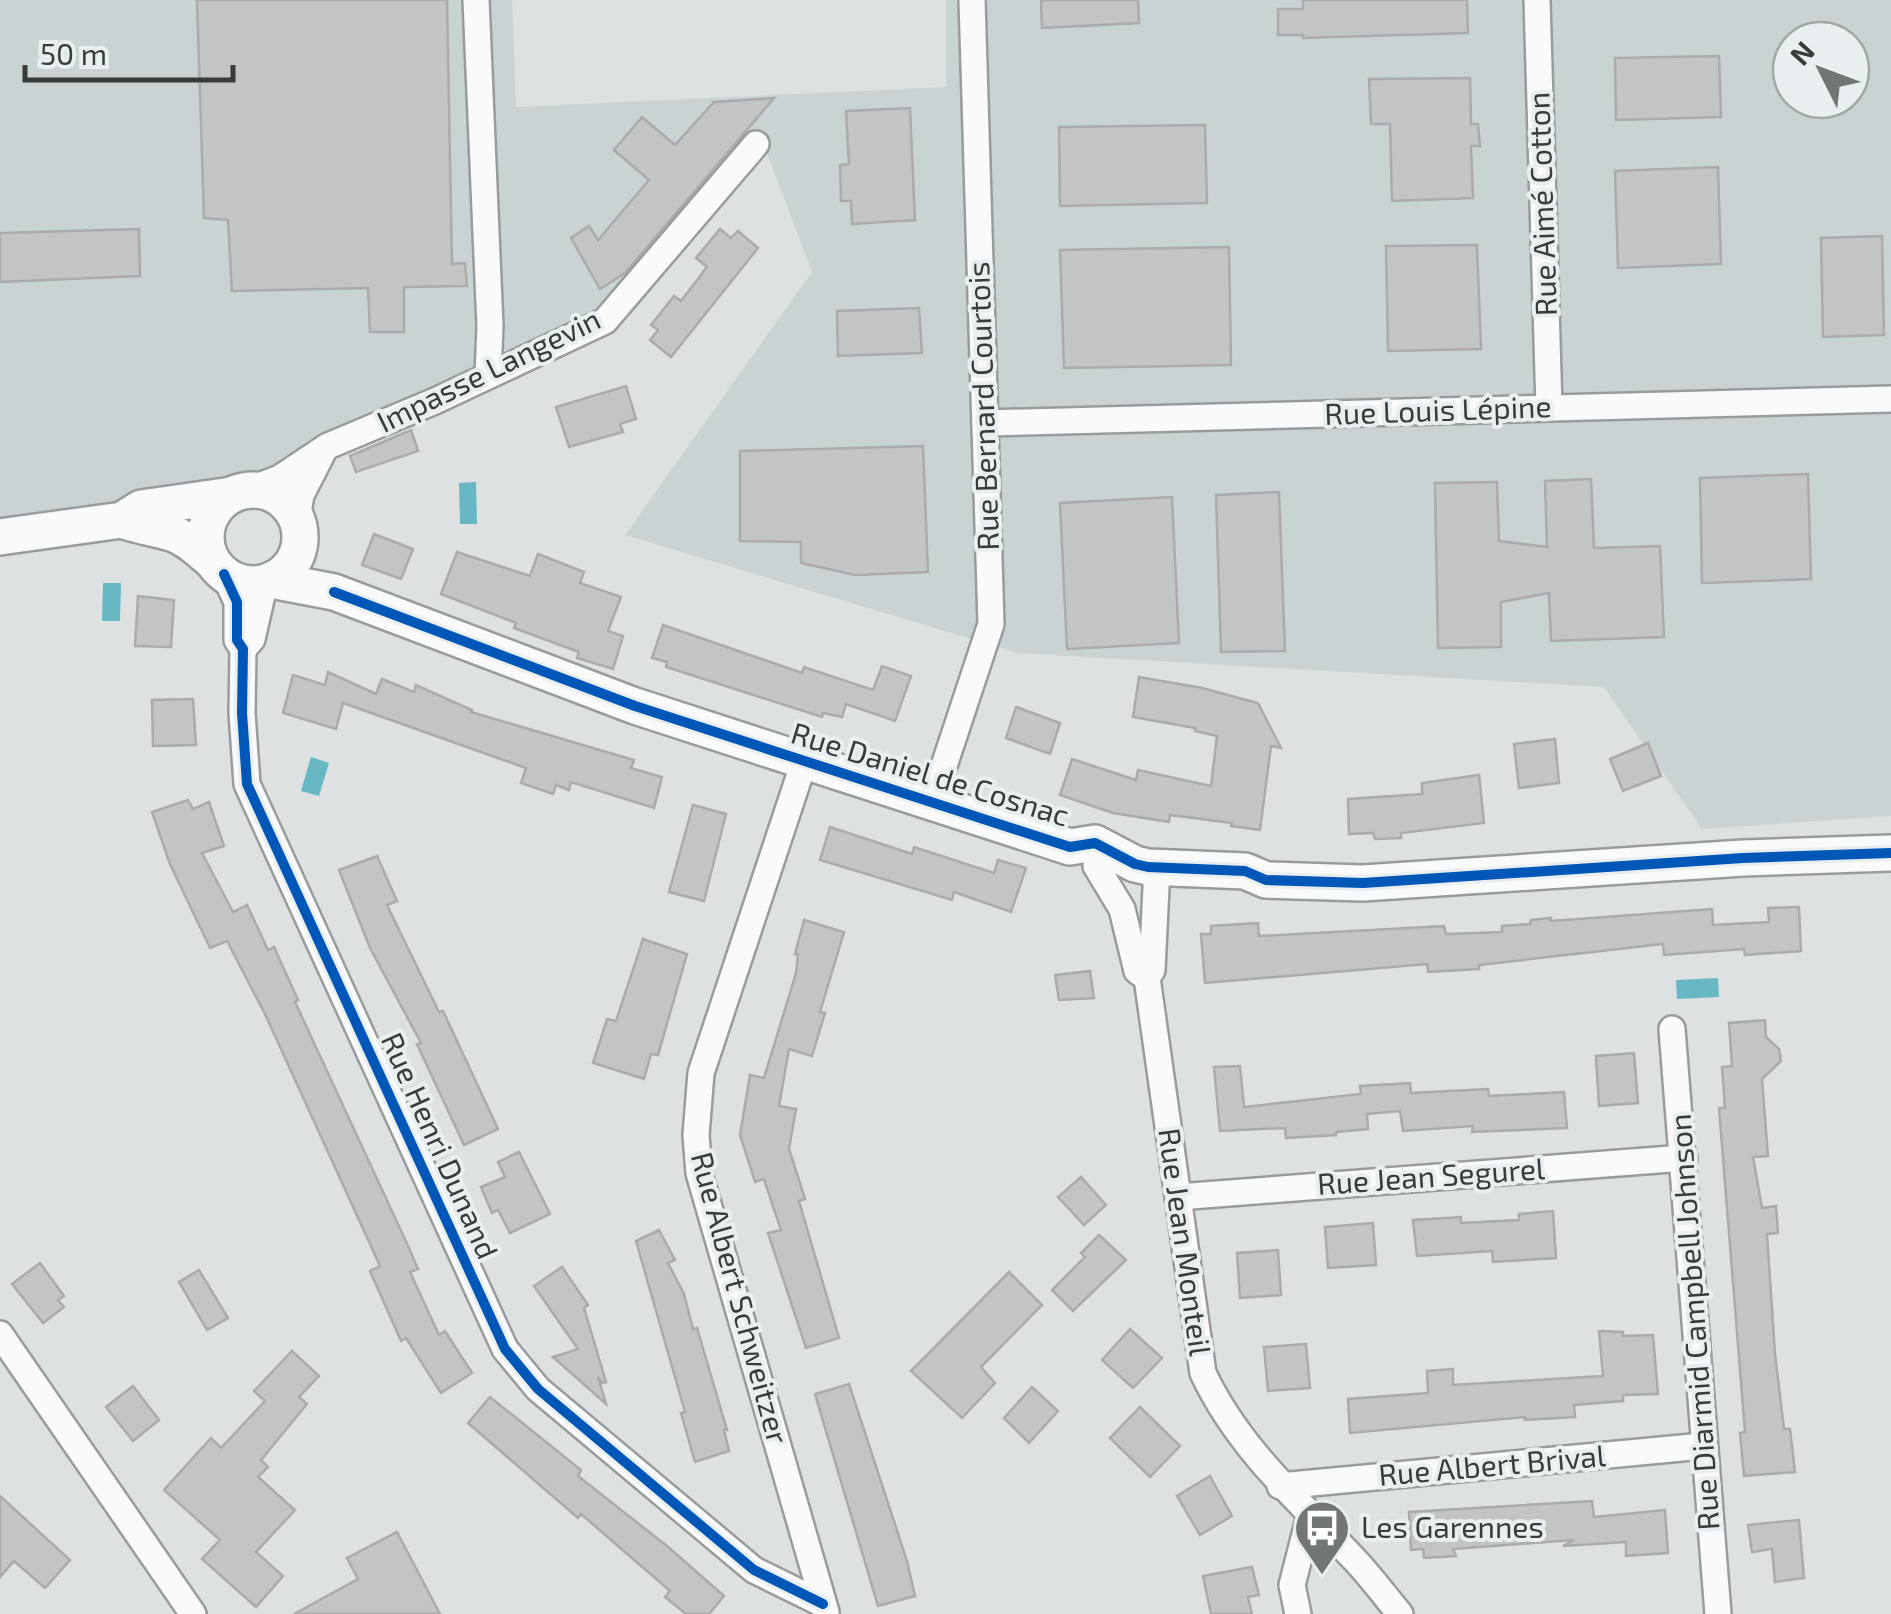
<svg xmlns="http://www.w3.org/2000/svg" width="1891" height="1614" viewBox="0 0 1891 1614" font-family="'Exo 2',sans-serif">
<rect width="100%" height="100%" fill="#dde1e2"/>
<path fill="#cad3d4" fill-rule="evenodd" d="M0,0H512L516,107L946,87V0H1891V816L1702,829L1604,687L1018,653L625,535L812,272L766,150L619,325L246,484L0,531ZM1791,40H1851V100H1791Z"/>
<g fill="#67b8c3">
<path d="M476,482L477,524H460L459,483Z"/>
<path d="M103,583H121L120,621H102Z"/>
<path d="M311,757L329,763L319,796L301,791Z"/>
<path d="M1718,978L1719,997L1677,999L1676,980Z"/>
</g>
<g fill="#c3c4c4" stroke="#aaabaa" stroke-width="2.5">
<path d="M197,0H447L452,264L465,263L467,286L404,287V332H370L368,288L232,291L228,220L204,218Z"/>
<path d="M1041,0H1138L1139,23L1042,28Z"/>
<path d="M1303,0H1467L1468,33L1303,38V35H1278V9H1303Z"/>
<path d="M1719,56L1721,117L1616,120L1615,58Z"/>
<path d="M1470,78L1471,124H1478L1480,146H1471L1473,198L1392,201L1390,124H1371L1369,79Z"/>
<path d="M774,98L625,273L600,289L571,238L589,226L598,240L649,180L614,150L642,117L675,145L714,102Z"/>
<path d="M910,108L915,220L852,224L851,201H841L840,165L849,164L846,111Z"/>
<path d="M1205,125L1207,203L1060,206L1059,127Z"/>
<path d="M1718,167L1721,264L1618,268L1615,171Z"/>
<path d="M139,229L140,276L0,282V233Z"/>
<path d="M720,229L731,238L738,231L758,248L671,357L650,340L658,330L651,325L674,296L681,301L707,267L696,258Z"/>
<path d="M1882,236L1884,335L1823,337L1821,238Z"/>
<path d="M1477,245L1481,349L1388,351L1386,246Z"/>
<path d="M1229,247L1231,365L1064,368L1060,250Z"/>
<path d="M919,308L922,353L838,356L837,311Z"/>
<path d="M626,386L636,419L620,424L623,432L569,447L556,407Z"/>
<path d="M411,430L418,451L356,472L350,456Z"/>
<path d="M923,446L928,572L855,575L801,563V542L740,541V451Z"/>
<path d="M1808,474L1811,579L1702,583L1700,478Z"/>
<path d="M1591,479L1594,548L1660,546L1664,637L1551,641L1549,593L1501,602V647L1438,648L1435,483L1497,482L1499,541L1547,547L1545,481Z"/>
<path d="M1279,492L1285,651L1221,652L1216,495Z"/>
<path d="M1172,497L1179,643L1067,649L1060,503Z"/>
<path d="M374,534L413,549L401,579L362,565Z"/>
<path d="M457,552L530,576L538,554L584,572L580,583L621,597L608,631L623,636L613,669L577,658L579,652L514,628L516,623L441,594Z"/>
<path d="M138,596L174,600L171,647L135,646Z"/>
<path d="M663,625L802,673L804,667L873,690L882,666L911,676L895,721L846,704L842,717L823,713L822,717L666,667L667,662L652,658Z"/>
<path d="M328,672L376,694L382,679L414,692L416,685L472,710L471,712L634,760L631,768L662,777L654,808L571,782L569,790L556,785L553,794L521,783L526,768L343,703L336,729L283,713L293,675L325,685Z"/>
<path d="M1139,677L1202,688L1258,703L1281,748L1271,746L1260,830L1231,826L1232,823L1170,815L1169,822L1113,813L1060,795L1072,759L1136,780L1138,770L1211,786L1217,736L1195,731V728L1133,717Z"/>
<path d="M193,699L196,745L153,746L152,700Z"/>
<path d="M1016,707L1060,723L1050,754L1006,738Z"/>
<path d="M1555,739L1559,783L1519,788L1514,744Z"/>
<path d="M1648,743L1661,776L1623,791L1610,759Z"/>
<path d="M1479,775L1484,823L1401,833V838L1375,839L1373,833L1349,834L1348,799L1422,794V783Z"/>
<path d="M188,800L193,809L209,802L224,846L202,853L233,912L247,905L268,950L274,947L298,1000L295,1002L409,1248L418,1269L410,1272L439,1335L445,1331L472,1373L441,1393L406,1338L401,1341L370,1271L380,1266L265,1014L227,941L210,948L170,864L152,812Z"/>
<path d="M693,805L726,814L704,901L669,892Z"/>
<path d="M830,827L912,854L914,847L994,873L998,860L1026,868L1011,912L954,892L952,900L820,860Z"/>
<path d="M377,856L397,901L387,905L439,1012L443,1011L498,1129L464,1145L417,1044L421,1043L370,948L339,870Z"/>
<path d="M1799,907L1801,951L1745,955L1744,949L1664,955L1663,944L1479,965V969L1428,972L1427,964L1205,983L1201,934H1211V926L1258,923L1259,936L1444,926L1446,934L1502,932V926L1530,924L1531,920L1551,918V921L1712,909L1713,925L1769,922L1768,908Z"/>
<path d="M804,920L844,932L820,1012L825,1013L812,1056L789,1049L779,1106L796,1109L789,1149L805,1199L799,1201L839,1338L806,1348L768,1233L781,1230L764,1179L755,1182L740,1135L750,1075L764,1078L796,973L798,954H795Z"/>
<path d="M643,939L687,954L658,1055L651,1054L644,1079L593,1063L607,1019L616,1021Z"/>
<path d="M1090,971L1094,998L1059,1000L1055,975Z"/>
<path d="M1765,1020L1766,1037L1779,1049L1781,1061L1762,1079L1768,1156L1753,1157L1762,1208L1776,1206L1778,1233L1767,1234L1775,1354L1784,1429H1790L1795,1472L1744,1476L1740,1433L1745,1432L1719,1108H1725L1722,1067L1732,1066L1729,1023Z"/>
<path d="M1634,1053L1638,1103L1599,1106L1596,1056Z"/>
<path d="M1240,1066L1244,1107L1361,1094L1360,1086L1410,1083L1411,1093L1488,1089L1489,1096L1564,1092L1567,1128L1472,1132L1473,1126L1403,1131L1400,1111L1367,1114L1368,1129L1336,1132V1135L1286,1138L1285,1128L1220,1131L1214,1067Z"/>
<path d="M519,1152L550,1214L510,1233L498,1210L492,1213L481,1187L505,1177L498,1162Z"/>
<path d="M1081,1177L1106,1205L1084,1225L1058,1197Z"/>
<path d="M1553,1211L1556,1258L1493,1262L1492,1251L1417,1256L1413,1220L1461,1217V1223L1519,1220V1214Z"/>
<path d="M1373,1223L1376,1265L1328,1268L1325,1227Z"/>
<path d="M659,1230L675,1260L668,1263L684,1294L693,1329L697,1328L727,1430H724L729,1451L695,1462L681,1413L685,1412L636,1241Z"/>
<path d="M1099,1235L1126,1260L1073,1311L1052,1290L1085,1257L1081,1253Z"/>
<path d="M1278,1250L1281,1295L1240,1298L1237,1253Z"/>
<path d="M40,1263L64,1296L58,1300L64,1307L43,1323L12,1284Z"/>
<path d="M562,1267L588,1305L584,1308L606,1382L602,1383L598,1377L606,1404L553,1357L578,1349L534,1286Z"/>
<path d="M199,1270L228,1318L207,1330L179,1282Z"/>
<path d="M1009,1272L1042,1305L981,1367L995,1383L962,1418L911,1371Z"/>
<path d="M1130,1329L1162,1358L1133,1388L1102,1360Z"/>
<path d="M1599,1331L1623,1332V1336L1653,1335L1658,1394L1623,1395V1401L1574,1405L1575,1417L1525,1420V1417L1350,1433L1348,1399L1428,1393L1427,1371L1453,1369V1385L1603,1376Z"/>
<path d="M1306,1344L1310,1388L1268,1391L1264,1347Z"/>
<path d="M292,1351L319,1376L299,1397L307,1404L261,1460L268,1467L258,1477L295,1510L256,1552L283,1576L256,1607L202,1559L220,1540L164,1490L211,1438L221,1448L265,1401L254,1391Z"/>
<path d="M849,1384L907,1561L915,1596L878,1606L815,1394Z"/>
<path d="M133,1386L159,1420L133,1441L106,1407Z"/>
<path d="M1032,1387L1058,1411L1029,1443L1004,1418Z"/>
<path d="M490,1397L581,1470L578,1476L667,1546L724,1596L709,1614H686L665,1597L670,1591L581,1514L578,1518L468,1423Z"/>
<path d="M1140,1407L1180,1446L1150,1477L1110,1438Z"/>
<path d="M1210,1476L1232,1516L1200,1535L1177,1496Z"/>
<path d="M0,1496L70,1560L45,1588L14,1561L0,1577Z"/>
<path d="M1592,1501L1594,1517L1665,1510L1668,1553L1626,1556V1542L1563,1546L1574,1540L1453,1549L1456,1556L1424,1558L1423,1549L1411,1550L1409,1512Z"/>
<path d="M1799,1520L1804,1578L1775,1582L1772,1549L1752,1552L1748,1525Z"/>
<path d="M397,1532L440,1614H294L358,1579L347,1558Z"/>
<path d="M1252,1567L1259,1595L1248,1597L1252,1614H1211L1203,1576Z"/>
</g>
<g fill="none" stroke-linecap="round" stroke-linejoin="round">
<g stroke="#999c9c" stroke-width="30">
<g id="street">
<path d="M476,0L490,326L488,375"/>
<path d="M1537,0L1549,408"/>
<path d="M985,423L1891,399"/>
<path d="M248,490L280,478L328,446L435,401L605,321L756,144"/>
<path d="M297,519L301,495L322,454"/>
<path d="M224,574L237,602V640L243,649L242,713L247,784L505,1349L538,1389L754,1570L823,1604"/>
<path d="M246,646L252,639L265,582"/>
<path d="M804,762L701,1073L696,1135L699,1173L826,1612"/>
<path d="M932,802L991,624L972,0"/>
<path d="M1096,866L1122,909L1137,971L1147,978"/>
<path d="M1157,867L1152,970L1147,978L1203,1373C1238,1448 1299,1501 1355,1560C1371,1577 1385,1596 1400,1614"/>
<path d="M1672,1029L1718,1614"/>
<path d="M1178,1197L1684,1158"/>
<path d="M0,1334L193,1614"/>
<path d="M1280,1486L1703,1446"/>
<path d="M1298,1614L1292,1585L1310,1515"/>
</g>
</g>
<g stroke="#999c9c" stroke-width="40">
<g id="secondary">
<circle cx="253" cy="537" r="47"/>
<path d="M122,520C138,526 155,528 171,533C187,538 200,551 213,562"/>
<path d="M0,537L122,520L141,508L232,495"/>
<path d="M271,580L334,592L635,706L1070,847L1095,843L1135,864L1148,867L1245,871L1266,880L1363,883L1743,858L1891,853"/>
</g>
</g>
<use href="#street" stroke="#fafafb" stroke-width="25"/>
<use href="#secondary" stroke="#fafafb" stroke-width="35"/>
<g stroke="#e9eff0" stroke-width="16">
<g id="cycleway">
<path d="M224,574L237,602V640L243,649L242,713L247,784L505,1349L538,1389L754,1570L823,1604"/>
<path d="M334,592L635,706L1070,847L1095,843L1135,864L1148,867L1245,871L1266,880L1363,883L1743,858L1891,853"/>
</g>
</g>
<use href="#cycleway" stroke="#0057b8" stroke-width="10"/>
</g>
<defs>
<g id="bus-pin" transform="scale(2.875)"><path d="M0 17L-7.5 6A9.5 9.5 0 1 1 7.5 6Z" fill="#727676" stroke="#e9eff0"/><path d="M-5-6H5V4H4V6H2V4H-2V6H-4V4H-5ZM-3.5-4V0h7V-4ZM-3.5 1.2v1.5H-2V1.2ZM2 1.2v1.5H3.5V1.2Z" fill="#fff"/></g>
</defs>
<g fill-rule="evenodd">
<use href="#bus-pin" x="1322" y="1528"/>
</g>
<g text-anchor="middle" stroke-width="8" stroke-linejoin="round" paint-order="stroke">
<g font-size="30" fill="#393c3c" stroke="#e9eff0">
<text transform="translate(1543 204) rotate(-92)" y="10">Rue Aimé Cotton</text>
<text transform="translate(489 371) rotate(-26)" y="10">Impasse Langevin</text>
<text transform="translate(984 406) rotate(-92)" y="10">Rue Bernard Courtois</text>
<text transform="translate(1438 411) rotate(-2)" y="10">Rue Louis Lépine</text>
<text transform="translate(930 775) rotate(17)" y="10">Rue Daniel de Cosnac</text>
<text transform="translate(439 1146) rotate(66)" y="10">Rue Henri Dunand</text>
<text transform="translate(1431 1177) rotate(-4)" y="10">Rue Jean Segurel</text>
<text transform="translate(1184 1242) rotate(82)" y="10">Rue Jean Monteil</text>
<text transform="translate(739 1298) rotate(75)" y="10">Rue Albert Schweitzer</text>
<text transform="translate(1695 1322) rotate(-94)" y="10">Rue Diarmid Campbell Johnson</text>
<text transform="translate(1492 1466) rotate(-5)" y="10">Rue Albert Brival</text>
</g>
<g font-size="30" fill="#393c3c" stroke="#e9eff0" text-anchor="start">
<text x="1361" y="1538">Les Garennes</text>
</g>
</g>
<g transform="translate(1821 70) rotate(312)"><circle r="48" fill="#e9eff0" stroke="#a3a7a8" stroke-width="2.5"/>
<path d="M0-8L18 38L0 25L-18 38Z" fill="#727676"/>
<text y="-15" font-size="28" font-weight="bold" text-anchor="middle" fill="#393c3c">N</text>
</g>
<path d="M25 65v15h208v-15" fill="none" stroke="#393c3c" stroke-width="5"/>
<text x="40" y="65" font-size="30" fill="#393c3c" stroke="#e9eff0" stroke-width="8" paint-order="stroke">50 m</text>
</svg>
